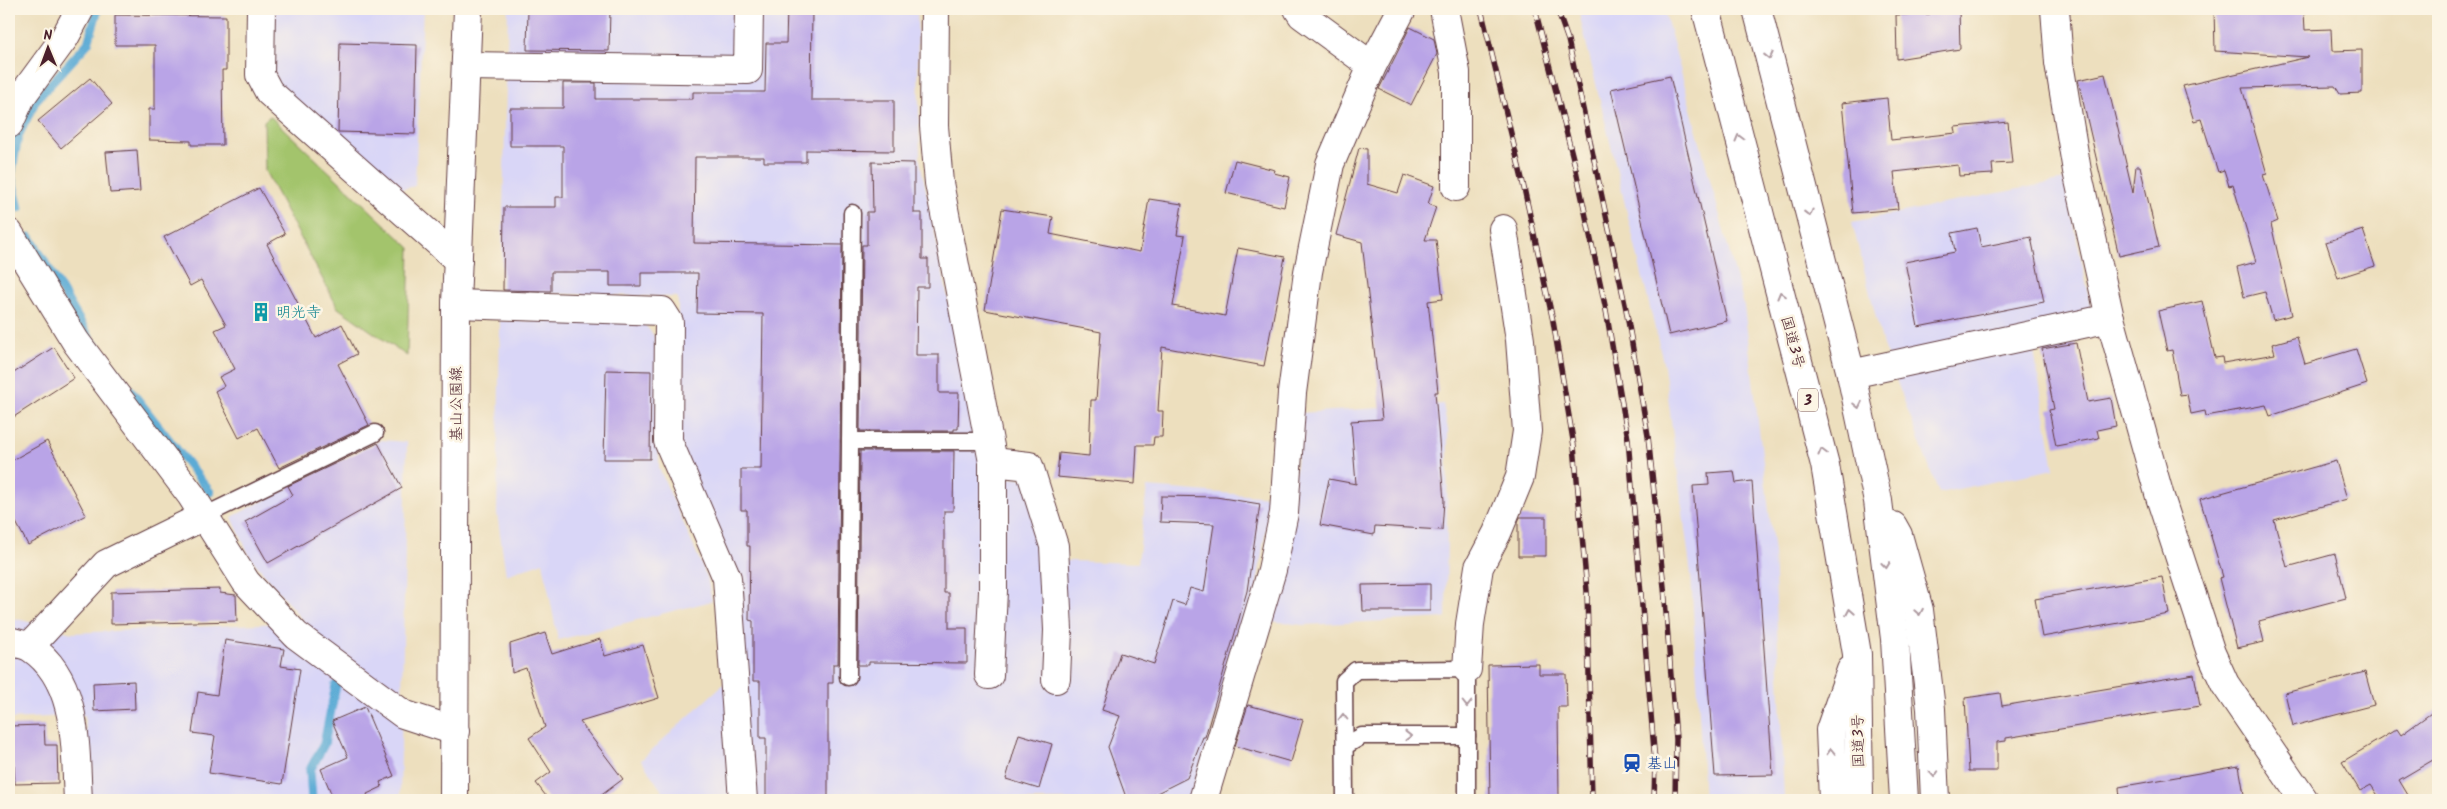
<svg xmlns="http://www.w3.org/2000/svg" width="2447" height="809" viewBox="0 0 2447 809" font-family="Kalam,'Klee One',sans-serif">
<rect width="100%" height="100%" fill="#fcf5e5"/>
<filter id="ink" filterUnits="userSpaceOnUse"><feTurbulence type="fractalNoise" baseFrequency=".02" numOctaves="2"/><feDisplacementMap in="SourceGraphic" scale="10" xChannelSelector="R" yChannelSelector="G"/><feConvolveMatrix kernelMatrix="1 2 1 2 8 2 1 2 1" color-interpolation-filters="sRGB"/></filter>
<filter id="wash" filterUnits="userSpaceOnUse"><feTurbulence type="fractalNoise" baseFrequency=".0096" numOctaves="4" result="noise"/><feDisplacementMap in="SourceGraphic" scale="20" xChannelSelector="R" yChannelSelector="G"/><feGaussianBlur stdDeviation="1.12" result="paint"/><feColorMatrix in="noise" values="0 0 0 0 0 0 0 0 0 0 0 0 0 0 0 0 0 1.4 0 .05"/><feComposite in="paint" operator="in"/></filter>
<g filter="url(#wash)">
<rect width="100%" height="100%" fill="#eddfbe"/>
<g fill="#d9d6f7">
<path d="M275,9H423L415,186L393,191L280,89L273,70Z"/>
<path d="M508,9H917L920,161L982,466L1005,478L1026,479L1066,561L1138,563L1147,487L1271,497L1256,590L1189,800H668L641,760L742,667L677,436L678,297L501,292Z"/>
<path d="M1578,9H1664L1744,306L1774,552L1784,800H1704L1691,575L1664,366Z"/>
<path d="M2065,180L2092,313L2030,328L2054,469L1939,493L1883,345L1852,222Z"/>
<path d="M500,321H642L654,336L657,366L659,468L707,577L712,601L558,640L543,562L506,575L497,513Z"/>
<path d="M1443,404L1448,430L1446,618L1303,625L1271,621L1290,528L1301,413Z"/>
<path d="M381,440L407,442L400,800H90L85,715L9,719V617L72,633L304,622L250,557L232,517Z"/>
</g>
<path fill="#a3c46c" stroke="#76724c" d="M270,116L410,248L407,356L338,308L265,171L264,121Z"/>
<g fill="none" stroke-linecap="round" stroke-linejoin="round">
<g stroke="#5babd5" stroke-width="9">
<path d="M19,208L11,176L18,136L36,100L88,43L98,9"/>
<path d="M30,237L91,340L210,492"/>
<path d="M312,800L310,770L324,744L336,685"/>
</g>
</g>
<g id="blocks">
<g fill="#b9a4e7">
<path d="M528,9H610L609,51L527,50Z"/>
<path d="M787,9H812L811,100H894V151L806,150V162H764V157H695L694,243L842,245L838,664H833V683H828V800H766V738H760V681H753V621L749,620L750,546H747V510H741V469H761L763,314L697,313L698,273H641V286H610V272H551V291L503,290L504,207H556V197H563V146H510V108H563V83H596V99H693V92H765L766,43H786Z"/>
<path d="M1930,9H1959L1960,49L1897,59L1896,15L1930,14Z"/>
<path d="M2214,9H2257V12H2304L2305,30L2331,29L2332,51L2362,50V93L2340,94L2335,86L2242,88L2267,174L2263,175L2278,221L2271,224L2292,315L2273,320L2265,292L2244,297L2237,267L2256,262L2233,185L2229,186L2224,170L2218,172L2201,119L2194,121L2183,86L2308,57L2215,51Z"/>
<path d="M115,15L226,16V70H222L223,145H191V141L149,140V109H155V45H115Z"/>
<path d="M1410,27L1434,39L1437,54L1411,105L1379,89Z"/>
<path d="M340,43L417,45L415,134L338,132Z"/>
<path d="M2105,74L2133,193L2136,166H2140L2159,247L2119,256L2078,80Z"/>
<path d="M1670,76L1727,321L1669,335L1611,89Z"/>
<path d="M90,78L112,104L61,148L38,121Z"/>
<path d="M1887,98L1891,140L1956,133L1955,127L2008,122L2012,163L1992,164L1993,174L1959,176L1958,165L1894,172L1898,209L1853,213L1842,103Z"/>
<path d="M1359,148L1367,149V184L1398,193L1404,175L1434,186L1428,204L1436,207L1425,240H1436L1443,299L1428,301L1438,392H1435L1444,501L1442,530L1375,526L1374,535L1320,525L1329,479L1356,484L1351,421L1382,419L1362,242L1336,235Z"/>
<path d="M137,150L140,191L110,193L106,152Z"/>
<path d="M1235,160L1275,170L1274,173L1290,177L1284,207L1226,193Z"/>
<path d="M872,162L914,163V213H922V259H928V287H917L916,355H939V393H959L958,429H954V431H860L862,245H867V212H873Z"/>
<path d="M259,188L285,234L267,244L316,338L342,324L357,354L338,364L369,425L279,468L258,428L239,438L215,391L224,386L219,377L235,369L215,330L226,325L201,280L190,286L164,237Z"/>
<path d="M1149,199L1182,204L1177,235L1185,236L1173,306L1225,316L1238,248L1285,257L1264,366L1162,347L1158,411H1163L1162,437H1154L1153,445H1137L1135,484L1057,477L1059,453L1089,456L1091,400H1096L1101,332L985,310L1002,209L1053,217L1050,234L1140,252Z"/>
<path d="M1977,228L1981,247L2031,237L2044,302L1918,327L1905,262L1955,252L1952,233Z"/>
<path d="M2363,230L2375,266L2338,278L2326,242Z"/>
<path d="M2202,301L2215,358L2222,357L2223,363L2275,354L2272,344L2297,337L2305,364L2356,349L2367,384L2270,416L2266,405L2206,416L2205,411L2191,414L2187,394L2180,395L2172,350L2167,351L2158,311Z"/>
<path d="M2076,343L2088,402L2111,398L2116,426L2097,430L2099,438L2056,446L2049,410L2054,409L2042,349Z"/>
<path d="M54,347L74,378L9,420V376Z"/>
<path d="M606,370L651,371L650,459H604Z"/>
<path d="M47,441L86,515L28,545L9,509V462Z"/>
<path d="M378,443L402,488L268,563L245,522L293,495L288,486Z"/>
<path d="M860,451H954L953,511H944V593H949V628H967V663L869,662V665H858Z"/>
<path d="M2336,461L2347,499L2274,520L2287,567L2335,554L2346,598L2259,621L2264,642L2237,648L2219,578L2223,577L2200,499Z"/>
<path d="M1734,471L1736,483L1752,481L1773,775L1715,776L1693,486L1709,485L1708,473Z"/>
<path d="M1161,496L1216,497L1260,504L1247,591L1205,737H1203L1187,778L1143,800H1127L1108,747L1120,716L1102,710L1120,653L1154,664L1173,601L1185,605L1190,588L1204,592L1214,524L1160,522Z"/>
<path d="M1520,517H1546V556H1518V522Z"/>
<path d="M2162,577L2169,614L2042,637L2035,599Z"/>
<path d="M1430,584V611H1363L1362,585Z"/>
<path d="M220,589V593L236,595L237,621L111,624V592Z"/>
<path d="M545,633L552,654L600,639L605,656L643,645L659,698L580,722L623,779L595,800H549L536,783L551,772L529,738L545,727L526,668L512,673L510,644Z"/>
<path d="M225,640L284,649L281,666L300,669L282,784L209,773L215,736L192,733L198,692L217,695Z"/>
<path d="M1539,664V674H1566L1567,707H1558L1559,800H1490L1488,665Z"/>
<path d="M2365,672L2374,705L2293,726L2285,693Z"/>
<path d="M2194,674L2200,706L2006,738V741L1997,742V771H1969L1965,698L2000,693L2002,706Z"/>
<path d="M134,681L135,709L94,711L93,683Z"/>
<path d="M1248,705L1303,720L1291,762L1235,746Z"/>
<path d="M365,707L394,776L380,782L382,787L367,794L369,800H334L321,769L348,757L332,721Z"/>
<path d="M2438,708V757L2399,780L2411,800H2381L2371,785L2360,791L2342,762L2397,729L2401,735Z"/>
<path d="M44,725L45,745H57L58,783L15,784L14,765H9V726Z"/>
<path d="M1019,734L1052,744L1039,789L1006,779Z"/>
<path d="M2239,766L2245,800H2120L2119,787Z"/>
</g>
</g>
</g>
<g filter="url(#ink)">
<use href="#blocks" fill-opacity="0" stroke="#623c41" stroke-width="1"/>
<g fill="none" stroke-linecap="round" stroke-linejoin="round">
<g stroke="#623c41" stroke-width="19">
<g id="service">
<path d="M850,441H988"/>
<path d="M204,516L375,433"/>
<path d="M848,677L852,213"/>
<path d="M1345,746L1362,736H1467"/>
<path d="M1345,800L1344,681L1356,670L1467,669V800"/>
</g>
</g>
<g stroke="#623c41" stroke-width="30">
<g id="minor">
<path d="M261,9L260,75L269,92L458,260"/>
<path d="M935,9L934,126L939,183L993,462V591L989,675"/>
<path d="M1298,9L1302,15L1372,66"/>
<path d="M1444,9L1456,72V187"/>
<path d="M2055,9L2059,63L2077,171L2110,318L2160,497L2211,653L2225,684L2304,800"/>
<path d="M466,66L748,70L749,9"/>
<path d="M9,124L21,97L65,37L80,9"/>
<path d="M9,233L76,342L191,495L246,582L296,635L403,714L455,731"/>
<path d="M456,304L662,311L669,322L668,441L727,578L743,800"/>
<path d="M1851,374L2110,318"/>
<path d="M993,462L1029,466L1054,546L1058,630L1056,679"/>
<path d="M9,641C15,643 25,644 31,648C79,680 75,749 78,800"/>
<path d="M30,646L106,564L204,516"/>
<path d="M1467,669L1470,624L1479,567L1497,533L1520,477L1527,431L1520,340L1503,229"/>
<path d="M1203,800L1272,570L1284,513L1292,393L1308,272L1330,164L1372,66L1402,9"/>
</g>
</g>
<g stroke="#623c41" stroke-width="30">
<path id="secondary" d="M454,800L456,304L468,9"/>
</g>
<g stroke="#623c41" stroke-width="30">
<g id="trunk">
<path d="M1706,9L1825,465L1857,654L1859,800"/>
<path d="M1757,9L1851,374L1878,501L1895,639L1904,800"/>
<path d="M1893,526L1898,535L1919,610L1931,709L1935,800"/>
<path d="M1833,800L1830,730L1851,670"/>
</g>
</g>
<use href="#service" stroke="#fff" stroke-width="16"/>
<use href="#minor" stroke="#fff" stroke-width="28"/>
<use href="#secondary" stroke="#fff" stroke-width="28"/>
<use href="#trunk" stroke="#fff" stroke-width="28"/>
<g stroke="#4a1f2b" stroke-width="5.5">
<g id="rail">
<path d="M1481,9L1522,179L1553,321L1574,446L1587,591L1592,800"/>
<path d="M1535,9L1576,170L1606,310L1628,439L1655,762L1654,800"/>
<path d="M1557,9L1568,40L1595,164L1626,309L1648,436L1664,587L1676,739L1675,800"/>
</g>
</g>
<use href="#rail" stroke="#fcf5e5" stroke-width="4" stroke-dasharray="11" stroke-linecap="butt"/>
</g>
<defs><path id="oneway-chevron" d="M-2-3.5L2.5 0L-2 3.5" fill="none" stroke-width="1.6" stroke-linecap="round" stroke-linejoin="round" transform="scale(1.25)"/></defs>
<g stroke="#ae9aa0">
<use href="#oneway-chevron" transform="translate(1769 56) rotate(76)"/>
<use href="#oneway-chevron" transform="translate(1739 138) rotate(-105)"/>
<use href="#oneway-chevron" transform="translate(1809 213) rotate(76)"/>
<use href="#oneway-chevron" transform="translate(1781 295) rotate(-105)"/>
<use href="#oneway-chevron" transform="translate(1858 405) rotate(78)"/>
<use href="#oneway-chevron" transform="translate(1822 452) rotate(-105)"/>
<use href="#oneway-chevron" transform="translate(1886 565) rotate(83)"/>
<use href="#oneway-chevron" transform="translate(1850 612) rotate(-100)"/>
<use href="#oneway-chevron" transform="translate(1919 612) rotate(80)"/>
<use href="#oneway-chevron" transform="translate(1467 704) rotate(90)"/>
<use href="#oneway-chevron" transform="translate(1343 717) rotate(-90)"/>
<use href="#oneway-chevron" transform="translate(1408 736)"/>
<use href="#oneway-chevron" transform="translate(1831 752) rotate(-92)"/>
<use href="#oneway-chevron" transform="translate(1934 774) rotate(87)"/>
</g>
</g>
<defs>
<g id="building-bare" transform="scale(1.5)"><path d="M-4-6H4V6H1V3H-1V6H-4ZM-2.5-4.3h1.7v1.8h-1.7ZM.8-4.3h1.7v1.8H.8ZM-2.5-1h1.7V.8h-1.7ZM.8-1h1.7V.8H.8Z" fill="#0f9aa8" stroke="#fcf5e5" stroke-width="2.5" paint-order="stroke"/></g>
<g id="station-bare" transform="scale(1.5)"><path d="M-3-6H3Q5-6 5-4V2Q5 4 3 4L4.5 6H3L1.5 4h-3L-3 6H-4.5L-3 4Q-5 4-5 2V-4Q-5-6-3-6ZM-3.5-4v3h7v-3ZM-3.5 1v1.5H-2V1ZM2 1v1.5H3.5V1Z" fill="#1a4fb4" stroke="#fcf5e5" stroke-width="2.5" paint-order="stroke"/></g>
</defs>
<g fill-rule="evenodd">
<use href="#building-bare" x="261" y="312"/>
<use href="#station-bare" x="1632" y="763"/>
</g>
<g text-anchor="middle" stroke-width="5" stroke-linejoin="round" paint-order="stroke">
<rect fill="#fcf5e5" stroke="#7f5f63" stroke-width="1" x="1798" y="388.5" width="20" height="23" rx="4"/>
<g font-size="14" font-weight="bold" fill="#4a1f2b">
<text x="1808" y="405">3</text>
</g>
<g font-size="15" fill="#0d838f" stroke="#fcf5e5" text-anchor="start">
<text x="276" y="317">明光寺</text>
</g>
<g font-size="15" fill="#4a1f2b" stroke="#fcf5e5">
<text transform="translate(1793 342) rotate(75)" y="5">国道3号</text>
<text transform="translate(456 404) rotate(-90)" y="5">基山公園線</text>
<text transform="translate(1858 741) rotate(-91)" y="5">国道3号</text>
</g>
<g font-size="15" fill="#164399" stroke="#fcf5e5" text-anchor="start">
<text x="1647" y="768">基山</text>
</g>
</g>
<rect width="2447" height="809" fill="none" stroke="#fcf5e5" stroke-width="30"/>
<g transform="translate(48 48) rotate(359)" stroke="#fcf5e5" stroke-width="4" paint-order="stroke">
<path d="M0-4L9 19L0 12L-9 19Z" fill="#4a1f2b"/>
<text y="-8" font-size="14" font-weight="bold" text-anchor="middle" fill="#4a1f2b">N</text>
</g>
</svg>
